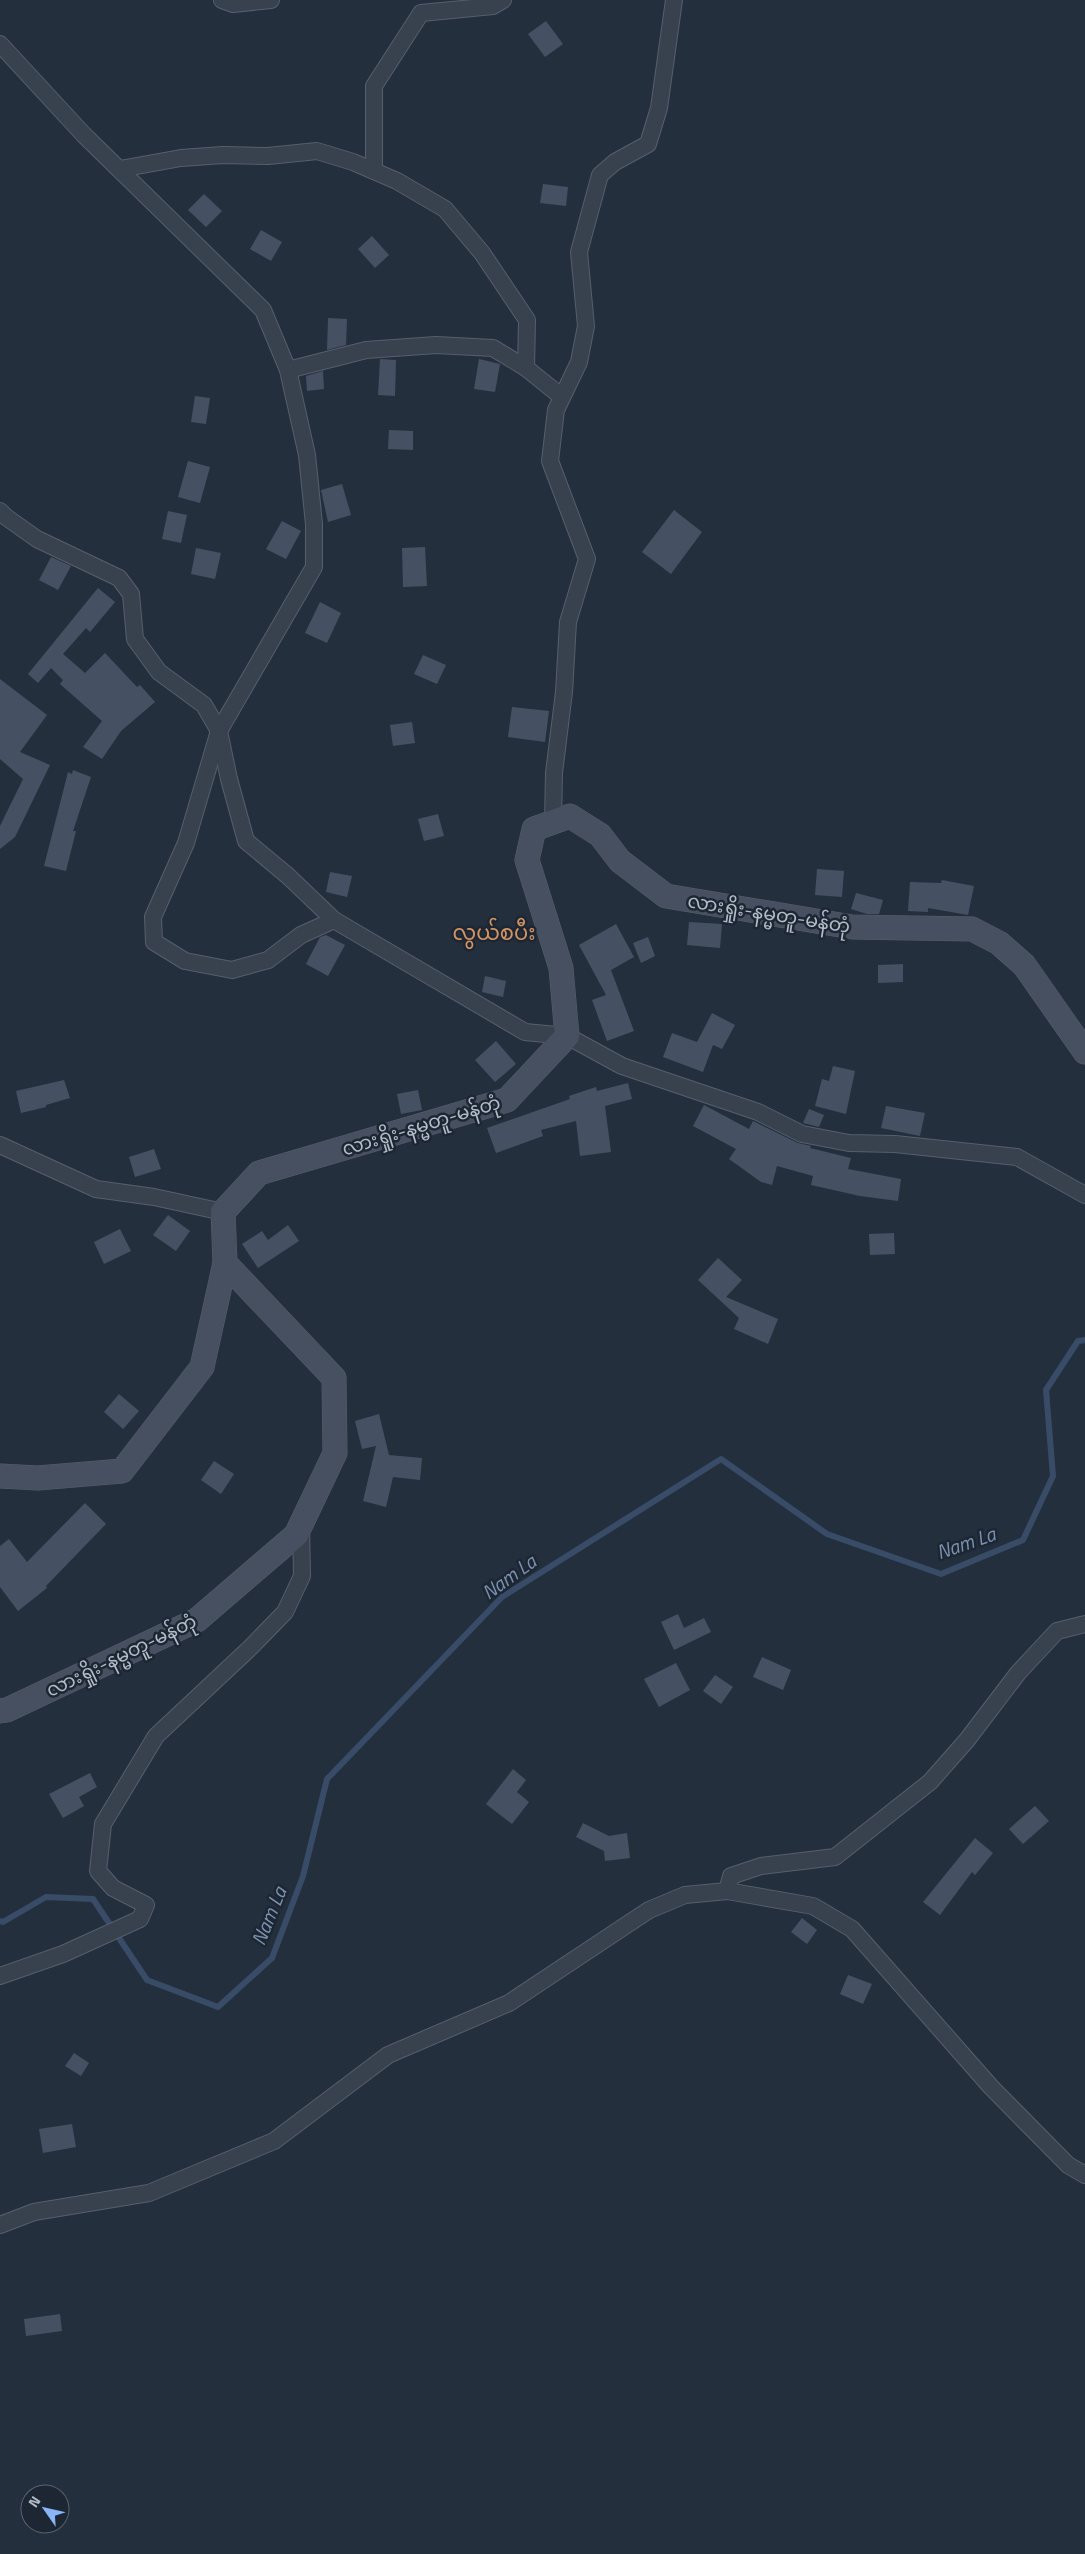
<svg xmlns="http://www.w3.org/2000/svg" width="1085" height="2554" viewBox="0 0 1085 2554" font-family="'Titillium Web','Noto Sans Myanmar',sans-serif">
<rect width="100%" height="100%" fill="#242f3e"/>
<g fill="none" stroke-linecap="round" stroke-linejoin="round">
<path stroke="#394c67" stroke-width="6" d="M0,1921L3,1922L46,1897L93,1899L147,1980L218,2007L272,1958L303,1876L327,1779L502,1597L721,1459L827,1534L941,1574L1023,1540L1053,1476L1046,1390L1078,1341L1085,1340"/>
</g>
<g fill="#455162">
<path d="M546,21L563,44L545,57L528,34Z"/>
<path d="M543,184L568,187L566,206L540,203Z"/>
<path d="M204,194L222,211L206,227L188,210Z"/>
<path d="M261,230L282,242L271,261L250,249Z"/>
<path d="M372,236L389,255L375,268L358,249Z"/>
<path d="M328,318L347,319L346,345L327,350Z"/>
<path d="M380,359L396,360L395,396L378,395Z"/>
<path d="M479,359L500,364L495,392L474,389Z"/>
<path d="M323,371L324,389L307,391L306,376Z"/>
<path d="M195,396L210,398L206,424L191,422Z"/>
<path d="M389,430L413,431V450L388,449Z"/>
<path d="M188,461L210,467L200,503L178,497Z"/>
<path d="M342,484L351,515L328,522L321,490Z"/>
<path d="M674,510L702,532L671,574L642,552Z"/>
<path d="M168,511L187,515L181,543L162,539Z"/>
<path d="M282,521L301,531L286,559L266,549Z"/>
<path d="M425,547L427,586L403,587L402,548Z"/>
<path d="M196,548L221,553L215,579L191,574Z"/>
<path d="M51,557L71,566L58,590L39,580Z"/>
<path d="M98,588L115,602L90,632L86,628L63,654L85,673L105,653L137,687L140,685L155,702L121,731L102,759L83,747L102,721L60,684L63,680L51,668L38,683L28,674Z"/>
<path d="M320,602L341,613L327,643L305,633Z"/>
<path d="M423,655L446,665L437,684L414,674Z"/>
<path d="M0,679L47,715L20,752L50,765L15,837L0,849V826L23,779L0,759Z"/>
<path d="M512,707L549,711L545,742L508,737Z"/>
<path d="M412,722L415,743L393,746L390,725Z"/>
<path d="M73,770L91,777L73,831H76L66,871L44,866L68,772L72,774Z"/>
<path d="M438,814L444,836L424,841L418,819Z"/>
<path d="M817,869L844,871L842,897L815,895Z"/>
<path d="M330,872L352,876L347,897L326,892Z"/>
<path d="M942,880L974,886L968,915L928,908V912L908,911L910,882L941,883Z"/>
<path d="M856,893L883,900L879,914H867L851,909Z"/>
<path d="M689,922L722,924L720,948L687,945Z"/>
<path d="M616,924L634,957L611,970L634,1031L607,1041L592,1000L606,995L579,945Z"/>
<path d="M326,935L345,945L328,976L306,964L320,937Z"/>
<path d="M648,937L655,956L641,963L633,943Z"/>
<path d="M903,964V982L878,983V965Z"/>
<path d="M485,976L506,981L503,997L482,992Z"/>
<path d="M712,1013L735,1025L722,1049L713,1045L703,1072L663,1057L672,1033L697,1042Z"/>
<path d="M496,1041L516,1064L495,1082L475,1060Z"/>
<path d="M833,1066L855,1071L846,1114L815,1106L822,1079L829,1081Z"/>
<path d="M64,1080L70,1098L46,1105V1107L21,1113L16,1091Z"/>
<path d="M628,1083L632,1099L605,1106L611,1152L580,1156L576,1121L541,1130L543,1136L496,1153L487,1128L570,1099L569,1096L596,1087L597,1091Z"/>
<path d="M418,1090L422,1110L401,1114L397,1094Z"/>
<path d="M704,1105L749,1129L753,1121L798,1143L811,1146L810,1148L851,1158L848,1169L901,1179L898,1201L860,1196L811,1185L813,1176L777,1166L772,1185L761,1182L729,1159L736,1149L693,1126Z"/>
<path d="M886,1106L925,1113L920,1136L881,1128Z"/>
<path d="M809,1109L824,1115L819,1127L803,1123Z"/>
<path d="M154,1149L161,1169L135,1177L129,1157Z"/>
<path d="M168,1215L190,1231L176,1251L153,1235Z"/>
<path d="M288,1225L299,1241L258,1268L242,1244L262,1231L268,1240Z"/>
<path d="M120,1229L131,1251L104,1264L94,1242Z"/>
<path d="M894,1233L895,1254L870,1255L869,1234Z"/>
<path d="M718,1258L742,1280L726,1297L778,1319L768,1344L734,1329L739,1318L698,1280Z"/>
<path d="M119,1394L139,1411L123,1429L104,1412Z"/>
<path d="M379,1414L389,1455L422,1458L420,1480L393,1477L386,1507L363,1501L376,1446L362,1449L355,1421Z"/>
<path d="M214,1461L234,1474L221,1494L201,1480Z"/>
<path d="M85,1503L106,1524L46,1586L47,1588L18,1611L0,1587V1546L9,1539L27,1562Z"/>
<path d="M678,1614L684,1628L704,1618L711,1632L674,1650L661,1622Z"/>
<path d="M762,1657L791,1670L783,1690L753,1677Z"/>
<path d="M676,1663L690,1690L659,1707L644,1679Z"/>
<path d="M715,1675L733,1687L721,1704L703,1691Z"/>
<path d="M513,1769L526,1780L517,1792L529,1802L512,1824L486,1804Z"/>
<path d="M90,1773L97,1787L79,1797L84,1806L63,1818L49,1794Z"/>
<path d="M1035,1806L1049,1821L1023,1844L1009,1829Z"/>
<path d="M583,1823L609,1836L627,1833L630,1858L605,1861L604,1851L576,1837Z"/>
<path d="M975,1838L993,1853L975,1875L972,1872L940,1915L923,1902Z"/>
<path d="M802,1918L817,1930L807,1944L791,1932Z"/>
<path d="M848,1975L872,1984L863,2004L840,1994Z"/>
<path d="M74,2053L89,2063L81,2076L65,2066Z"/>
<path d="M72,2124L76,2147L43,2153L39,2129Z"/>
<path d="M60,2314L62,2331L26,2336L24,2319Z"/>
</g>
<g fill="none" stroke-linecap="round" stroke-linejoin="round">
<g stroke="#565f6c" stroke-width="18">
<g id="street">
<path d="M222,0L233,4L271,0"/>
<path d="M0,44L84,135L263,310L288,370L307,455L314,524V567L219,731L186,843L153,917L154,942L185,961L232,970L268,960L301,935L334,920"/>
<path d="M120,169L181,158L223,155L268,156L317,151L353,162L397,181L445,209L482,253L527,320L526,368"/>
<path d="M374,171V86L421,13L493,6L503,0"/>
<path d="M288,370L366,350L436,345L493,348L526,368L562,397"/>
<path d="M0,511L6,517L37,539L119,578L131,594L135,639L159,672L204,705L219,731L229,779L246,841L288,876L334,920L525,1032L567,1036L622,1066L758,1112L802,1134L849,1143L895,1144L1017,1157L1085,1195"/>
<path d="M553,822L554,773L564,692L568,622L587,559L550,461L556,410L579,362L586,326L579,252L600,175L615,162L648,144L659,108L674,0"/>
<path d="M0,1145L96,1189L154,1197L223,1212"/>
<path d="M727,1891L731,1876L761,1866L835,1857L930,1782L967,1740L1018,1673L1057,1631L1085,1624"/>
<path d="M0,1976L63,1954L140,1919L146,1905L113,1888L98,1871L103,1824L156,1736L251,1647L285,1612L302,1576L301,1524"/>
<path d="M0,2225L34,2212L149,2193L274,2141L388,2055L509,2003L649,1910L685,1895L727,1891L813,1906L852,1929L991,2087L1068,2165L1085,2175"/>
</g>
</g>
<g stroke="#565f6c" stroke-width="25">
<g id="secondary">
<path d="M0,1476L38,1478L122,1471L202,1367L225,1263"/>
<path d="M0,1711L7,1710L197,1620L296,1535L335,1453L334,1378L225,1263L223,1212L259,1173L507,1100L567,1036L561,968L527,860L534,829L570,816L600,835L620,861L666,896L852,927L972,929L999,943L1024,965L1085,1052"/>
</g>
</g>
<use href="#street" stroke="#38414e" stroke-width="16"/>
<use href="#secondary" stroke="#465061" stroke-width="24"/>
</g>
<g text-anchor="middle" stroke-width="5" stroke-linejoin="round" paint-order="stroke">
<g font-size="19" fill="#b4bcc9" stroke="#1d2633">
<text transform="translate(769 913) rotate(9)" y="7">လားရှိုး-နမ္မတူ-မန်တုံ</text>
<text transform="translate(421 1125) rotate(-17)" y="7">လားရှိုး-နမ္မတူ-မန်တုံ</text>
<text transform="translate(121 1655) rotate(-26)" y="7">လားရှိုး-နမ္မတူ-မန်တုံ</text>
</g>
<g font-size="20" font-style="italic" fill="#7c92b1" stroke="#1d2633">
<text transform="translate(966 1543) rotate(-19)" y="7">Nam La</text>
<text transform="translate(509 1577) rotate(-36)" y="7">Nam La</text>
<text transform="translate(269 1916) rotate(-68)" y="7">Nam La</text>
</g>
<g font-size="21" fill="#d59563" stroke="#1d2633">
<text x="494" y="940">လွယ်စပီး</text>
</g>
</g>
<g transform="translate(45 2509) rotate(304)"><circle r="24" fill="#1d2633" stroke="#59626f"/>
<path d="M0-4L9 19L0 12L-9 19Z" fill="#8ab4f8"/>
<text y="-8" font-size="14" font-weight="bold" text-anchor="middle" fill="#b4bcc9">N</text>
</g>
</svg>
